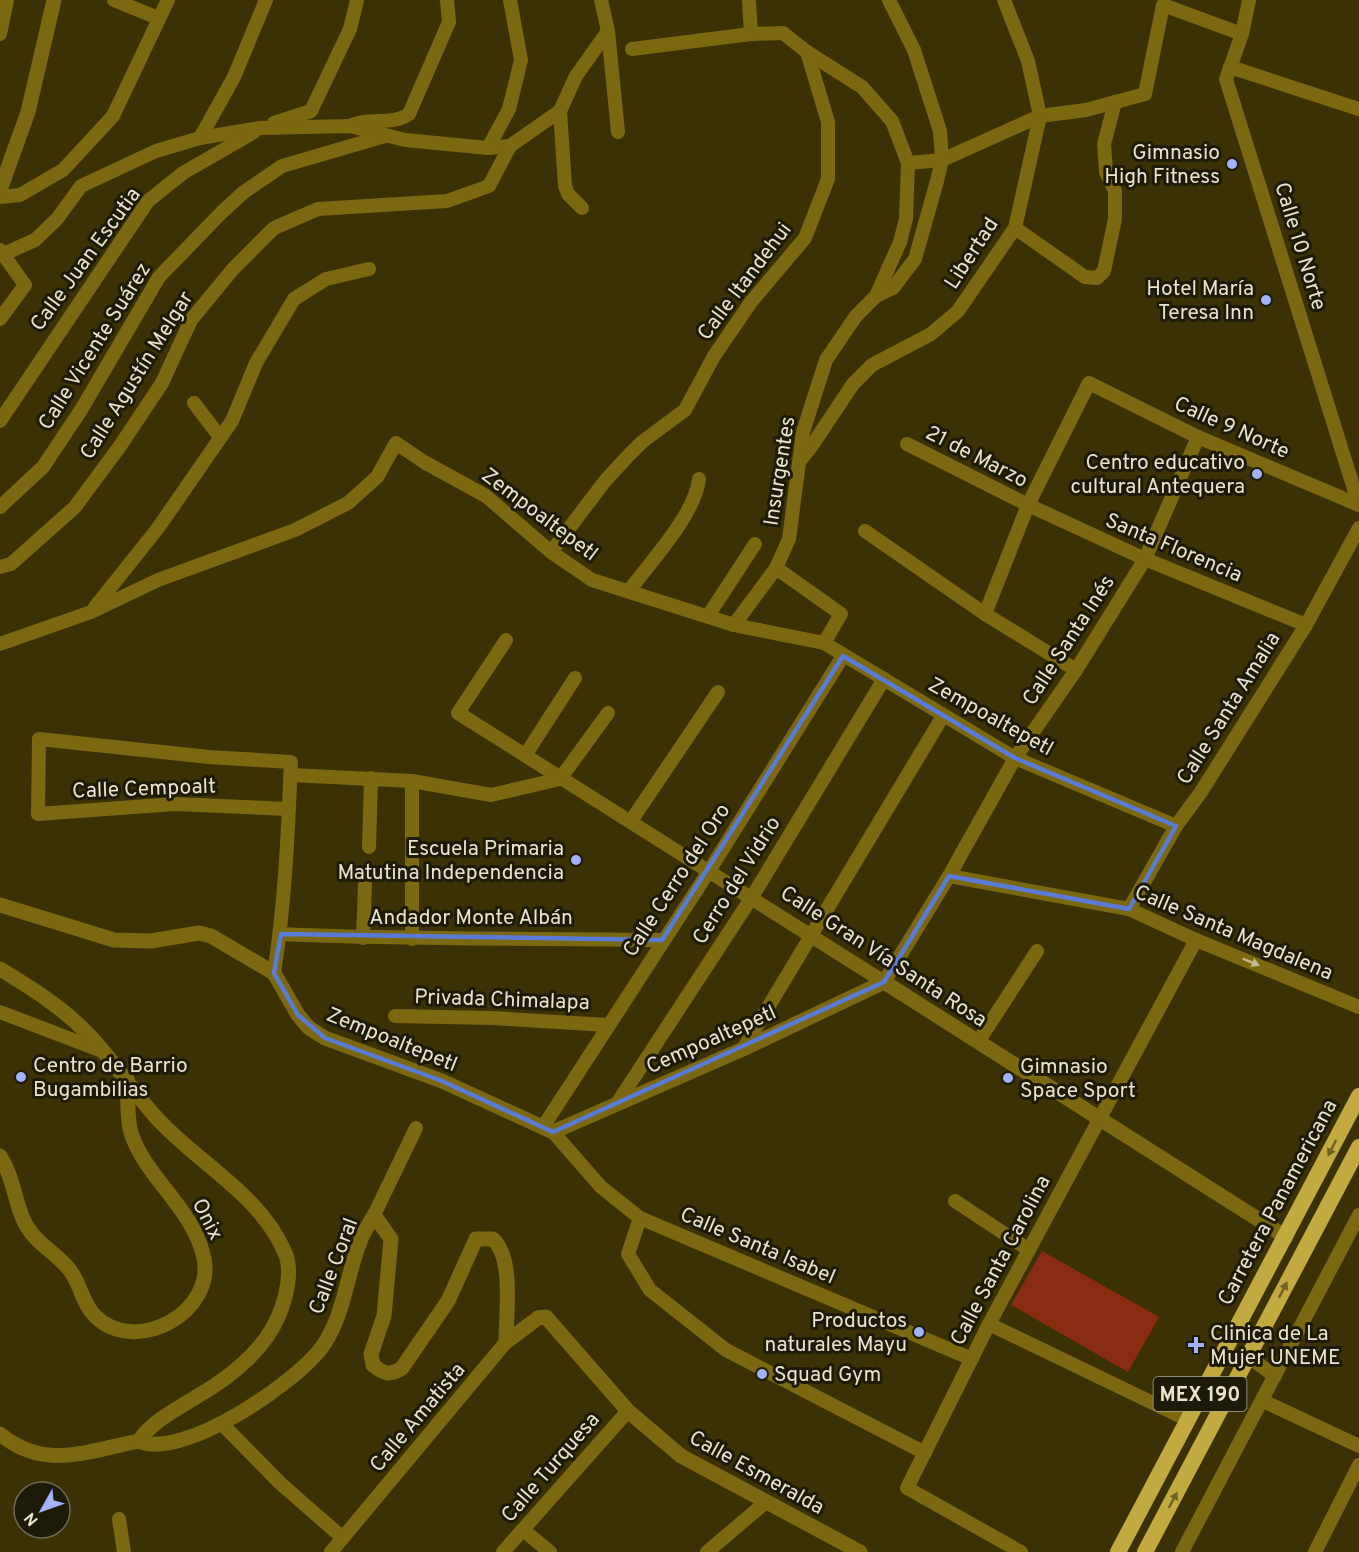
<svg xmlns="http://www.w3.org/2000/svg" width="1359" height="1552" viewBox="0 0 1359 1552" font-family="Overpass,sans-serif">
<rect width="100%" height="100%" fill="#3b3105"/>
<path fill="#892c12" d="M1042,1251L1159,1317L1128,1372L1011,1305Z"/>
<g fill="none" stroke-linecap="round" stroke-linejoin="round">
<g stroke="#7b6811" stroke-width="14">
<path d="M114,0L158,18"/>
<path d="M601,0L608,31L618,132"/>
<path d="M749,0L751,34L783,33L807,52L862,87L892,121L908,163L906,219L900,242L876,296"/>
<path d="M1249,0L1242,34L1226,79L1359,505"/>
<path d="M0,34L7,0"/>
<path d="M632,49L751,34"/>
<path d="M1230,67L1359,109"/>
<path d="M560,111L565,186L568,194L582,208"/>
<path d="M274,123L311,111L350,29L357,0"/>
<path d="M352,125C370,117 393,126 409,114L449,22L447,0"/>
<path d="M200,138L234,77L266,0"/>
<path d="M488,148L509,109L521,60L510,0"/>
<path d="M908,163L942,160L1040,116L1086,110L1145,94L1163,5L1242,34"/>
<path d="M0,197L20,195L63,170L113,116L168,0"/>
<path d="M1015,228L1085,277L1097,278L1104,271L1115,219V191L1106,172L1104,144L1115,102"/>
<path d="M0,250L25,285L0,319"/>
<path d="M4,254L35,240L57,219L81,186L156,151L200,138L260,128L350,126L405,140L488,148L510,146L560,111L576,76L608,31"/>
<path d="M194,403L220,437"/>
<path d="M0,421L148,201L183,173L254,132"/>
<path d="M907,444L1028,505L1145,559L1306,625"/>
<path d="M799,462L811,447L853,384L872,365L931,334L958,311L1015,228L1040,116L1028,61L1004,0"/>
<path d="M0,507L43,467L81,410L159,277L222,212L244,192L282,166L385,136"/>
<path d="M865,531L985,614L1076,670"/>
<path d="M551,552L605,481L628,456L642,442L685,410L714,356L751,302L805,238L828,179V122L807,52"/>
<path d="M0,567L11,564L75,507L120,446L162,383L191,320L233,269L274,228L318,209L447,201L489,186L510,146"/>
<path d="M776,568L841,614L824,643"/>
<path d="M629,591C650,562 695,515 699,479"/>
<path d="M95,607L158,528L232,421L256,363L294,299L326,279L369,269"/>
<path d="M985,614L1028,505L1089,383L1198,437L1359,505"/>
<path d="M708,616L755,544"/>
<path d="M734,625L776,568L789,539L803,432L826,360L856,316L876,296L893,288L915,259L937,181L942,160L940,131L914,50L889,0"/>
<path d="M506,640L458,713L884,982L949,876L1015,758L1076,670L1145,559L1198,437"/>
<path d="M0,644L91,612L158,580L295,530L348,503L377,477L396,443L424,462L486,496L551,552L592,580L734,625L824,643L1015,758L1176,826"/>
<path d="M526,754L575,678"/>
<path d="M291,775L412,781L491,795L560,779L608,713"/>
<path d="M631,821L718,692"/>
<path d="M369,847L371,778"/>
<path d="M949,876L1129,909L1196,940L1359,1007"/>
<path d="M1129,909L1176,826L1201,792L1306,625L1359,528"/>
<path d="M281,934C408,940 535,938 662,940"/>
<path d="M363,938L365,885"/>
<path d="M412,939V781"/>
<path d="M274,973C285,904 288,832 291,762L209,757L39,739L38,814L175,804L289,809"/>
<path d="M0,1012L102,1051"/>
<path d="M395,1016L492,1018L607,1025"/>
<path d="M978,1042L1037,951"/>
<path d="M743,1049L943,716"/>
<path d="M618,1102L752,897L884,679"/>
<path d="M543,1127L709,871L843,656"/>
<path d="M553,1132L601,1187L640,1218L972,1359"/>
<path d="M955,1201L1029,1250"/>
<path d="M374,1215L416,1128"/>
<path d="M640,1218L628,1254L650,1290L726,1350L925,1453"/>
<path d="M989,1324L1186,1419"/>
<path d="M1249,1357L1275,1376"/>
<path d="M1263,1401L1359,1446"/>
<path d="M222,1424L281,1484L343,1538"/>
<path d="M119,1519L124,1552"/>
<path d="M523,1530L550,1552"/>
<path d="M331,1552L506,1342"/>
<path d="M503,1552L628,1411"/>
<path d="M707,1552L766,1502"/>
<path d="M1021,1552L907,1488L989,1324L1196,940"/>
<path d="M1182,1552L1359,1215"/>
<path d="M1315,1552L1359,1465"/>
</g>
<g stroke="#7b6811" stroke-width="15">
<path d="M0,190L28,112L54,0"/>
<path d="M0,905L114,940L151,941L199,933L211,936L274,973L298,1015L309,1028L325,1038L442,1081L553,1132L743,1049L884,982L1286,1237"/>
<path d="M0,969C31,988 62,1007 88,1034C112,1059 131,1089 154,1115C195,1162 260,1193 285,1253C293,1270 286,1298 279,1315C264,1351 229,1378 196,1397C176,1410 152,1421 139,1441C87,1451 45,1471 0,1434"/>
<path d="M0,1156C13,1176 14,1198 23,1219C33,1242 54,1251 69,1269C80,1282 82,1303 95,1316C136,1357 219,1311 203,1254C191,1206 141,1173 130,1129C127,1114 128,1095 127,1079"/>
<path d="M506,1342L538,1318L546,1317L628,1411L681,1456L860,1552"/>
<path d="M139,1441C182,1461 297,1382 322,1347C345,1315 346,1275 361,1239C364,1231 370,1223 374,1215L391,1239L384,1316L371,1354L373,1365C384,1374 390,1376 402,1368L448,1301L476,1239H493C514,1258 506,1314 506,1342"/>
</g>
<g stroke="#c2aa41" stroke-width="16">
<path d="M1118,1552L1359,1096"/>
<path d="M1145,1552L1359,1147"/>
</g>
</g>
<defs><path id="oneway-solid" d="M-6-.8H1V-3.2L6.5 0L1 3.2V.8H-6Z" transform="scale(1.5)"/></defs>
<use fill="#c2b88b" href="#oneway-solid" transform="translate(1251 962) rotate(22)"/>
<g fill="#706224">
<use href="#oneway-solid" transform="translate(1332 1148) rotate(117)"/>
<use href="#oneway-solid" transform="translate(1283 1290) rotate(-63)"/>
<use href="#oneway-solid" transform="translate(1173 1500) rotate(-62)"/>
</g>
<path fill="none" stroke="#5a7bd5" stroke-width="4.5" stroke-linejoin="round" d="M843,656L1015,758L1176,826L1129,909L949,876L884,982L553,1132L442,1081L325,1038L298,1015L274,973L281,934L662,940Z"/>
<g fill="#a4b2fc" stroke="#1e1a08" stroke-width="2">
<circle cx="1232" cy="164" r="6"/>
<circle cx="1266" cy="300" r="6"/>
<circle cx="1257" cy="474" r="6"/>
<circle cx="576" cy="860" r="6"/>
<circle cx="21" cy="1077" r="6"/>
<circle cx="1008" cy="1078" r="6"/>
<circle cx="919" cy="1332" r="6"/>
<path d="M1193 1336h6v6h6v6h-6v6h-6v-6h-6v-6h6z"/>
<circle cx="762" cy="1374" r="6"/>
</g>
<g text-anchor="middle" stroke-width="6" stroke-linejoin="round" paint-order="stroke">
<rect fill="#1e1a08" stroke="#aca792" stroke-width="1.5" x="1153.5" y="1377" width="93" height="34" rx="4.5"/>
<g font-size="20" font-weight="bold" fill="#e9e3cd">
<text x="1200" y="1401">MEX 190</text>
</g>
<g font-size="21" fill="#e9e3cd" stroke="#1e1a08" text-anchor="end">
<text x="1220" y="159">Gimnasio<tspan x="1220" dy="24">High Fitness</tspan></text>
<text x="1254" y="295">Hotel María<tspan x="1254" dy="24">Teresa Inn</tspan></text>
<text x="1245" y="469">Centro educativo<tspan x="1245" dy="24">cultural Antequera</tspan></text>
<text x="564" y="855">Escuela Primaria<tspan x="564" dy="24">Matutina Independencia</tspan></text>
<text x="33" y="1072" text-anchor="start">Centro de Barrio<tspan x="33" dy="24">Bugambilias</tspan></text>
<text x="1020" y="1073" text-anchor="start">Gimnasio<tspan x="1020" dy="24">Space Sport</tspan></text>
<text x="907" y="1327">Productos<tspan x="907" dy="24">naturales Mayu</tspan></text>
<text x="1210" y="1340" text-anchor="start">Clinica de La<tspan x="1210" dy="24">Mujer UNEME</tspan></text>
<text x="774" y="1381" text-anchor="start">Squad Gym</text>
</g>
<g font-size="21" fill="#e9e3cd" stroke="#1e1a08">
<text transform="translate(1301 246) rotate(73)" y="7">Calle 10 Norte</text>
<text transform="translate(971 253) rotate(-57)" y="7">Libertad</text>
<text transform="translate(85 259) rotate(-54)" y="7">Calle Juan Escutia</text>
<text transform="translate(744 281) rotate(-53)" y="7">Calle Itandehui</text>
<text transform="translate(94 346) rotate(-58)" y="7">Calle Vicente Suárez</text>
<text transform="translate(136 375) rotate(-58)" y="7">Calle Agustín Melgar</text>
<text transform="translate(1232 427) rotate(24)" y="7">Calle 9 Norte</text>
<text transform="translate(977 456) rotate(27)" y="7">21 de Marzo</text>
<text transform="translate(779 471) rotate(-81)" y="7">Insurgentes</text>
<text transform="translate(540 514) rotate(37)" y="7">Zempoaltepetl</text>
<text transform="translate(1174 547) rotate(23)" y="7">Santa Florencia</text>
<text transform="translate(1068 640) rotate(-57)" y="7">Calle Santa Inés</text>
<text transform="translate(1228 708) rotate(-58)" y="7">Calle Santa Amalia</text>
<text transform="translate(991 716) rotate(29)" y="7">Zempoaltepetl</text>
<text transform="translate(144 788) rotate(-2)" y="7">Calle Cempoalt</text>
<text transform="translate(676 880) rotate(-57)" y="7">Calle Cerro del Oro</text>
<text transform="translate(736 880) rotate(-58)" y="7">Cerro del Vidrio</text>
<text x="471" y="924">Andador Monte Albán</text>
<text transform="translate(1234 932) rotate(23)" y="7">Calle Santa Magdalena</text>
<text transform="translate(884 956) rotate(33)" y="7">Calle Gran Vía Santa Rosa</text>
<text transform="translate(502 999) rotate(2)" y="7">Privada Chimalapa</text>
<text transform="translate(392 1039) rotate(22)" y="7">Zempoaltepetl</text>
<text transform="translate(711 1039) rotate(-24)" y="7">Cempoaltepetl</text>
<text transform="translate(1277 1202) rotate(-62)" y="7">Carretera Panamericana</text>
<text transform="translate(208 1219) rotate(63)" y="7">Onix</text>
<text transform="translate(758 1245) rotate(23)" y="7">Calle Santa Isabel</text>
<text transform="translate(1000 1260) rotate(-62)" y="7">Calle Santa Carolina</text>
<text transform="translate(333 1266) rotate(-69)" y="7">Calle Coral</text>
<text transform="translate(417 1417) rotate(-50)" y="7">Calle Amatista</text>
<text transform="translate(550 1467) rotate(-49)" y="7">Calle Turquesa</text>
<text transform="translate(757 1472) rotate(29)" y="7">Calle Esmeralda</text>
</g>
</g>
<g transform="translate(42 1510) rotate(230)"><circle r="28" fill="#1e1a08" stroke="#6f6a57" stroke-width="1.5"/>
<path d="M0-4.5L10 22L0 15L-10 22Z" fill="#a4b2fc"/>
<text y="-9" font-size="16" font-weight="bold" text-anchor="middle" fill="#e9e3cd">N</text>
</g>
</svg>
